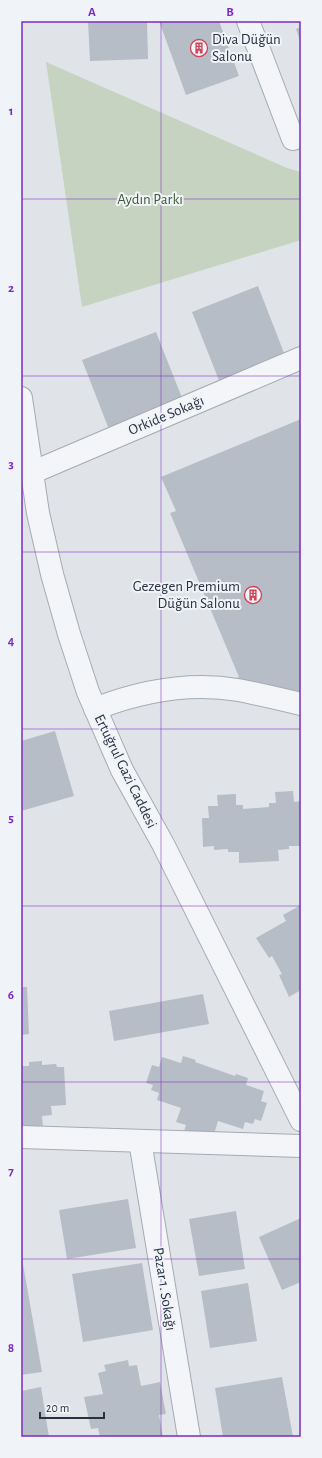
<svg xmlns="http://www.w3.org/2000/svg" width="322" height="1458" viewBox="0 0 322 1458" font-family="'Alegreya Sans',sans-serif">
<rect width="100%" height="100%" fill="#e0e4e9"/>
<path fill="#c6d3c1" d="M46,62L287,168L301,172V240L82,307Z"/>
<g fill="#b7bdc6">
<path d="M88,21H147L148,59L90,61Z"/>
<path d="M159,21H219L239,76L186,95Z"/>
<path d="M301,27V43L296,29Z"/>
<path d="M258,286L286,358L220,383L192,312Z"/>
<path d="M156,332L184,403L110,432L82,360Z"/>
<path d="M301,419V697L232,680L239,677L170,513L176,511L161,477Z"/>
<path d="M55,731L74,796L21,811V741Z"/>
<path d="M293,791L294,802L301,801V846H289V849L278,850L279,861L239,863V852H228V849L214,850V846L203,847L202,818H209L208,806H218L217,795L236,794V805H243V809L269,807V803H276L275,792Z"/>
<path d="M301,905V990L289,997L279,975L282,974L272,956L269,958L256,938L286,921L283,915Z"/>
<path d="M21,987H27L29,1034L21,1035Z"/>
<path d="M203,994L209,1024L114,1041L109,1011Z"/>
<path d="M183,1056L196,1060L195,1062L235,1076L236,1074L248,1078L246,1085L264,1091L261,1101L267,1103L261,1121L255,1119L253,1124L245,1122L243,1129L218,1121L214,1134L204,1131L201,1140L183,1134L186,1125L176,1122L181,1108L157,1100L159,1093L151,1090L153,1085L146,1083L152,1065L159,1067L162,1057L181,1063Z"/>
<path d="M42,1061V1065L56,1064L57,1067H64L66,1105L51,1106L52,1115L42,1116L43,1127L21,1133V1066H29V1062Z"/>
<path d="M128,1199L136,1248L67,1259L59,1210Z"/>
<path d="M236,1211L245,1269L199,1276L189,1219Z"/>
<path d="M301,1218V1282L282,1290L259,1237Z"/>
<path d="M21,1253L42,1372L21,1375Z"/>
<path d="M142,1263L153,1330L83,1342L72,1274Z"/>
<path d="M248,1283L257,1341L210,1348L201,1291Z"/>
<path d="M128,1360L129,1366L137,1365L141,1386L160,1382L166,1414L159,1415L163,1437H100L98,1428L91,1429L84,1397L103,1394L98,1373L106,1371L104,1365Z"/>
<path d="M282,1377L293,1437H223L215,1388Z"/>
<path d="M41,1387L49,1437H21V1391Z"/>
</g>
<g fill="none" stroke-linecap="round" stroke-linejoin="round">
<g stroke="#a5abb3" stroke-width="24">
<g id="minor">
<path d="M248,21L293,139L301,136"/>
<path d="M21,398L38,513L52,574L69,634L88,692L122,770L163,844L301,1120"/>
<path d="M31,473L301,358"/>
<path d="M95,709C141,691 189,682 238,690C259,694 280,699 301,704"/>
<path d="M21,1137L301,1146"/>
<path d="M140,1141L189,1437"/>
</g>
</g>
<use href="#minor" stroke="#f3f5f8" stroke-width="22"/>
</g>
<path fill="none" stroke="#7b2cbf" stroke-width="1" stroke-opacity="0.55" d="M161,21V1437M21,199H301M21,376H301M21,552H301M21,729H301M21,906H301M21,1082H301M21,1259H301"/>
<defs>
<g id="building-ring" transform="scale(0.9)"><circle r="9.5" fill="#f0f3f7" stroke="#d04459" stroke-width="1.5"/><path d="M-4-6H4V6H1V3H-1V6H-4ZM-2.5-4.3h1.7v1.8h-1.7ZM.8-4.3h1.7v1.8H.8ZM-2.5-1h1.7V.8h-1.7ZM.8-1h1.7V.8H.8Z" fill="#d04459"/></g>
</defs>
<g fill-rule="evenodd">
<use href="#building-ring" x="199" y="48"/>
<use href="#building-ring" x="253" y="595"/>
</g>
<g text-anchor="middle" stroke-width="4" stroke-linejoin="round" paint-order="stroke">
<g font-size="15" fill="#283141" stroke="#f0f3f7" text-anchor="start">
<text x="212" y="44">Diva Düğün<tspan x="212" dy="17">Salonu</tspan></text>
<text x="240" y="591" text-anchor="end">Gezegen Premium<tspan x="240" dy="17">Düğün Salonu</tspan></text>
</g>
<g font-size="15" fill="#3d5d36" stroke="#f0f3f7">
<text x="150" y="204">Aydın Parkı</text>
</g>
<g font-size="15" fill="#283141" stroke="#f0f3f7">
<text transform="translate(166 415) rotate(-23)" y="5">Orkide Sokağı</text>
<text transform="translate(126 771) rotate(64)" y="5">Ertuğrul Gazi Caddesi</text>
<text transform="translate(165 1289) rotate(81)" y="5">Pazar 1. Sokağı</text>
</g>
</g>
<rect width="322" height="1458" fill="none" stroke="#f0f3f7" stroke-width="44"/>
<path d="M40 1412v6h64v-6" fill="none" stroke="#283141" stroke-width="2"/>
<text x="46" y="1412" font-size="12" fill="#283141" stroke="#f0f3f7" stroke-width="3" paint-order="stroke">20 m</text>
<rect x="22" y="22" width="278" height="1414" fill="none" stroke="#7b2cbf" stroke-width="1.5"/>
<g font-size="13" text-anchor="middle" font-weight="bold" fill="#7b2cbf">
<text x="92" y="16">A</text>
<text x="230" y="16">B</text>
<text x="11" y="115">1</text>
<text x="11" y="292">2</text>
<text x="11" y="468">3</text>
<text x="11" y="645">4</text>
<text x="11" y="822">5</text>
<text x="11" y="999">6</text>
<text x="11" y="1175">7</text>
<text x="11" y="1352">8</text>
</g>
</svg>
